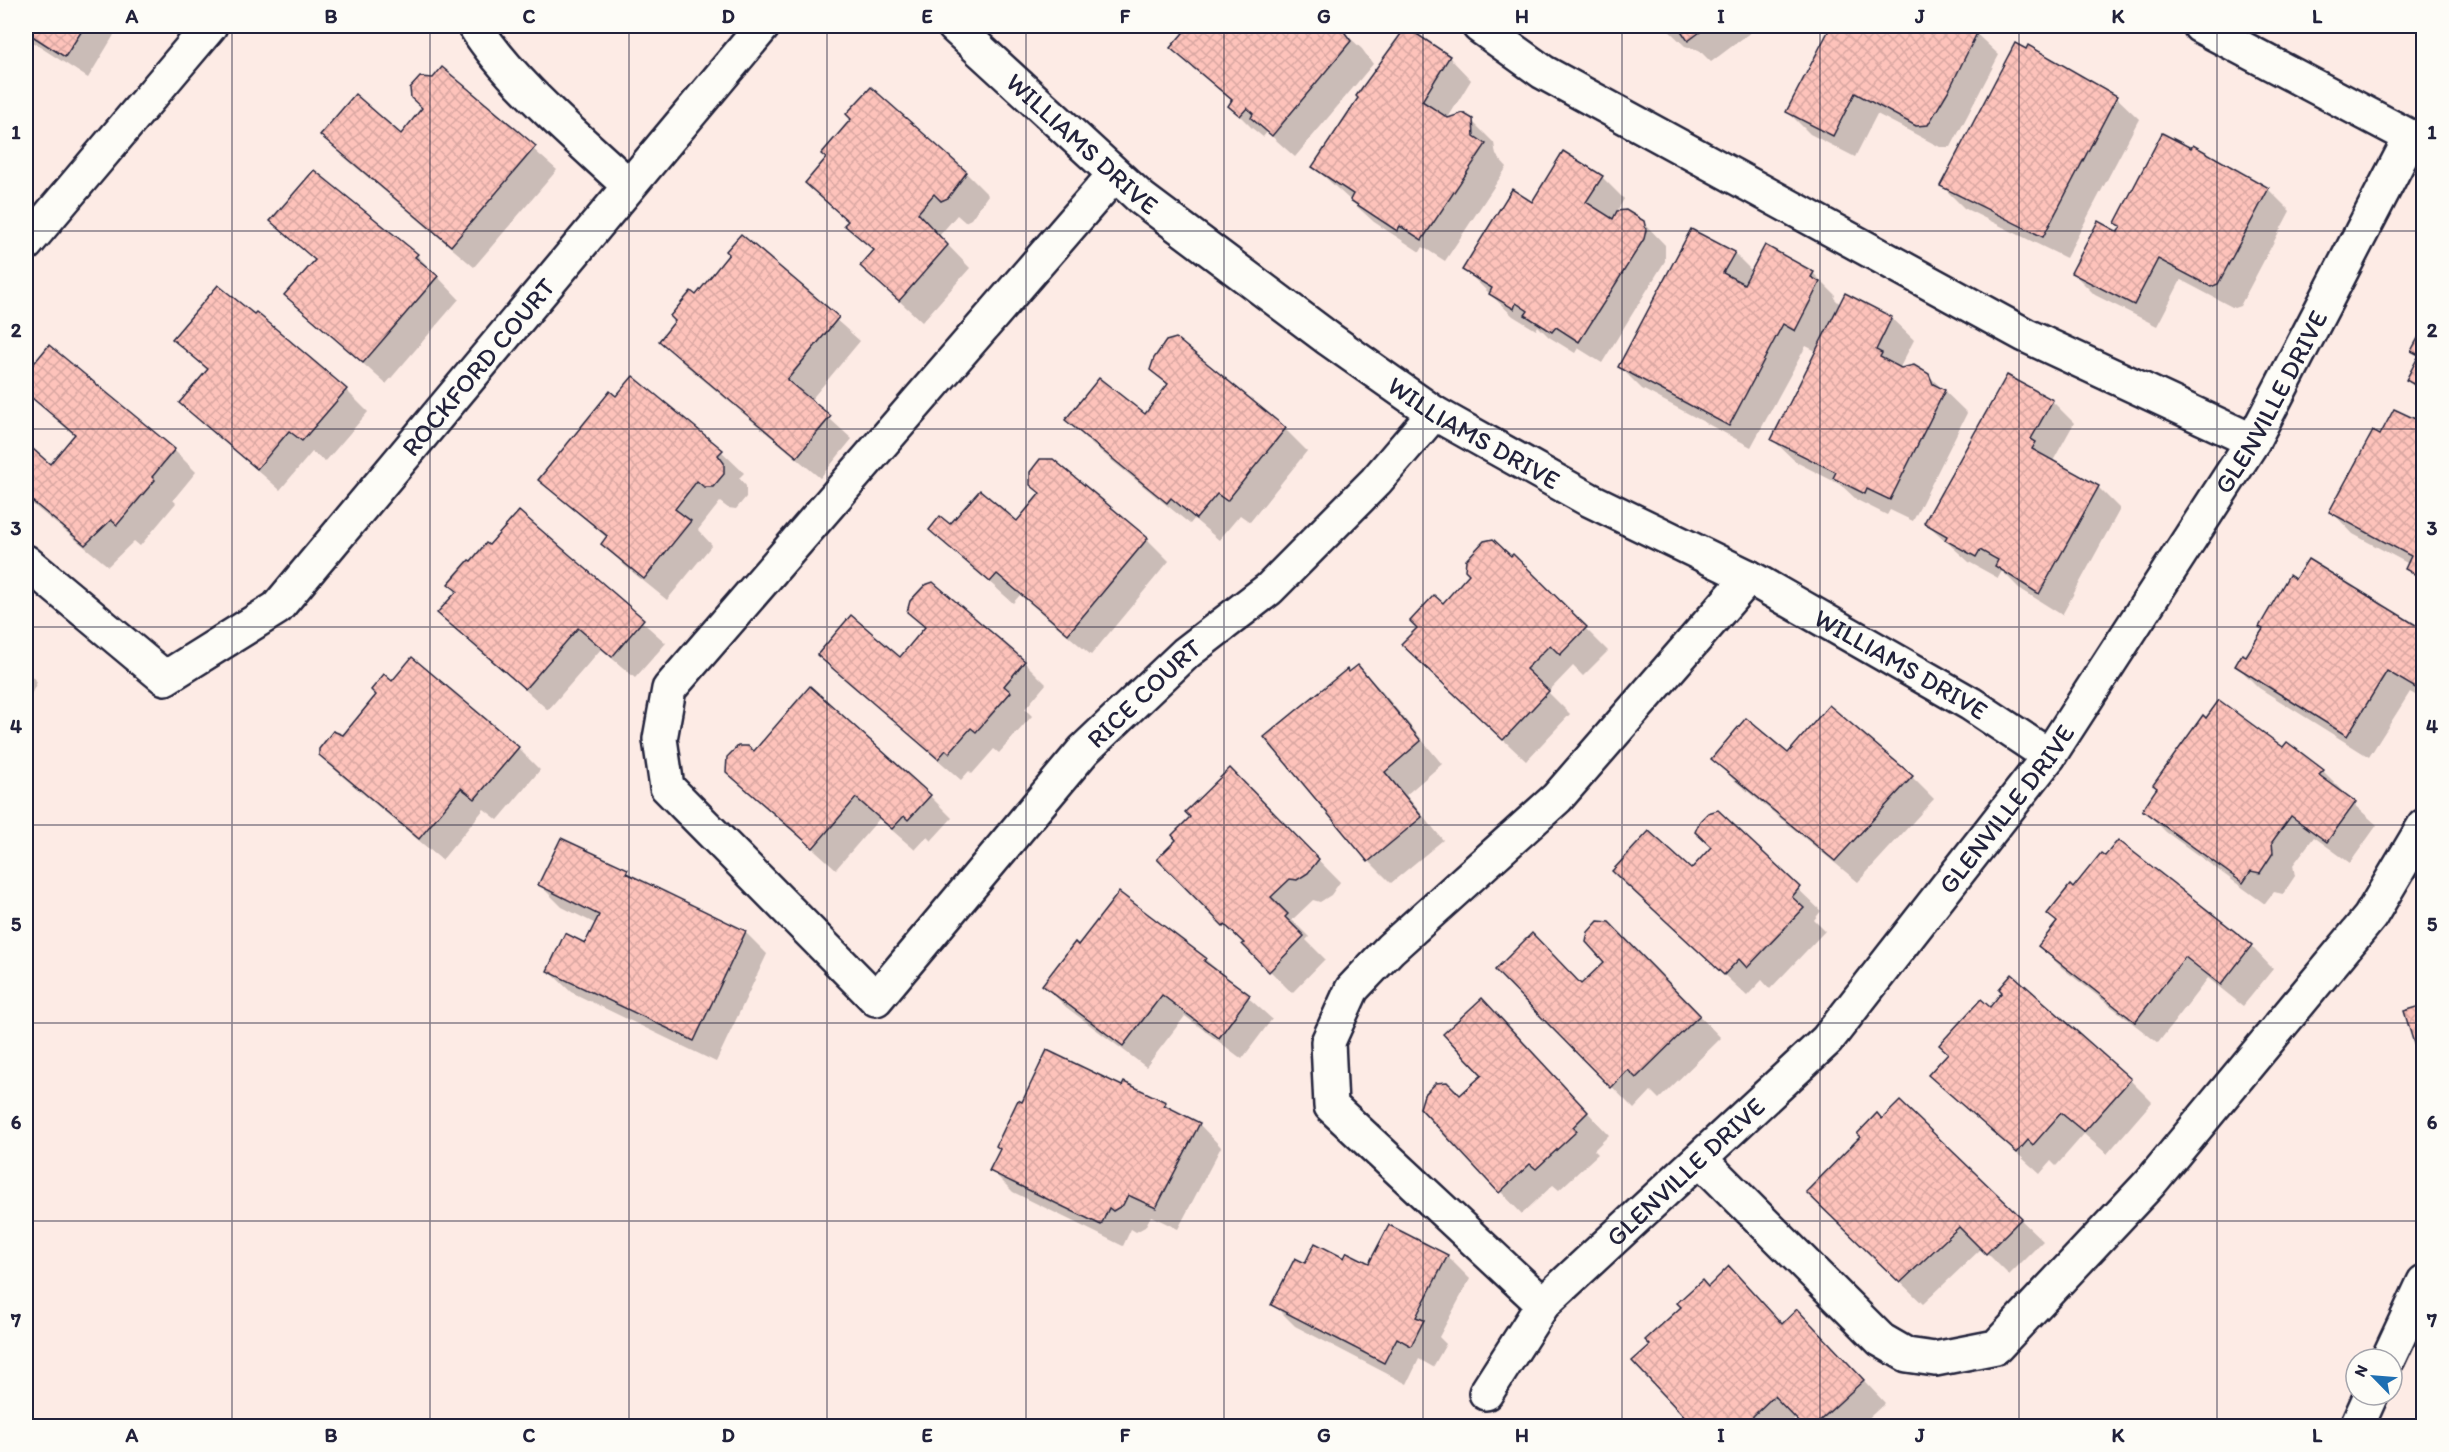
<svg xmlns="http://www.w3.org/2000/svg" width="2449" height="1452" viewBox="0 0 2449 1452" font-family="Itim,sans-serif">
<defs>
<pattern id="building-cross-hatch" width="8" height="8" patternUnits="userSpaceOnUse" patternTransform="scale(1.5)"><rect width="8" height="8" fill="#fec3bb"/><path d="M0 0l8 8M0 8l8-8" fill="none" stroke="#d9a7a2"/></pattern>
</defs>
<rect width="100%" height="100%" fill="#fdebe5"/>
<filter id="ink" filterUnits="userSpaceOnUse"><feTurbulence type="fractalNoise" baseFrequency=".0167" numOctaves="2"/><feDisplacementMap in="SourceGraphic" scale="12" xChannelSelector="R" yChannelSelector="G"/><feConvolveMatrix kernelMatrix="1 2 1 2 8 2 1 2 1" color-interpolation-filters="sRGB"/></filter>
<g filter="url(#ink)">
<g fill="#0003">
<path d="M26,26H105L114,35L88,78L26,38Z"/>
<path d="M1191,26H1299L1306,33L1312,26H1337L1362,49L1373,64L1295,157L1267,132L1263,137L1252,128L1230,106L1233,102L1172,48Z"/>
<path d="M1664,26H1759L1711,62L1699,50L1685,46Z"/>
<path d="M1833,26H1968L1999,55L1951,147H1940L1877,114L1855,157L1810,134L1788,112Z"/>
<path d="M1449,57L1471,80L1446,121H1472L1494,143L1496,155L1507,167L1445,261L1423,247L1420,252L1374,222L1314,167Z"/>
<path d="M443,70L557,170L474,267L344,157L322,135L401,136L424,109L434,79Z"/>
<path d="M26,77L33,84L26,95L33,102L26,113Z"/>
<path d="M2116,97L2139,119L2066,258L1964,208L1942,186Z"/>
<path d="M26,149L32,155L26,165Z"/>
<path d="M966,173L988,195L971,219L965,222L957,215L939,236L970,268L922,322L862,266L875,252L846,225L848,222L807,183Z"/>
<path d="M1602,177L1624,199L1616,213L1626,212L1643,222L1665,245V261L1602,363L1578,348L1575,353L1549,337L1538,326L1536,330L1513,316L1464,269L1533,204Z"/>
<path d="M2268,189L2290,211L2240,306L2234,308L2181,280L2157,326L2095,295L2073,273L2119,234L2122,228L2117,223Z"/>
<path d="M352,200L417,255L459,299L386,384L286,295L316,261L272,221L351,203Z"/>
<path d="M741,236L860,341L810,401L852,439L820,478L683,363L661,340L731,254Z"/>
<path d="M1734,253L1753,272L1813,273L1835,295L1834,298L1841,305L1891,318L1914,340L1899,369L1928,375L1967,413L1913,521L1890,510L1887,515L1857,500L1841,485L1796,462L1773,440L1818,352L1806,346L1751,447L1642,389L1620,367Z"/>
<path d="M2424,330V396L2407,380L2420,357L2413,351Z"/>
<path d="M174,339L346,390L368,412L325,462L312,452L280,490L181,403L208,371Z"/>
<path d="M49,347L174,450L196,472L173,500L176,503L140,546L134,541L108,566L26,499V445L50,466L75,436L26,393V375Z"/>
<path d="M1152,369L1285,429L1307,451L1250,522L1240,515L1219,540L1194,519L1190,524L1089,442L1067,420L1145,416L1169,386Z"/>
<path d="M617,398L721,451L744,473L739,478L746,486V497L736,509L728,508L720,502L698,530L712,545L667,600L625,566L603,544L607,538L540,479Z"/>
<path d="M2052,401L2074,423L2053,461L2098,487L2120,509L2062,615L2019,588L2002,571L1998,578L1969,562L1926,523Z"/>
<path d="M2424,424V585L2407,568L2409,564L2353,534L2331,511L2381,437Z"/>
<path d="M1052,461L1147,539L1169,561L1091,655L1020,595L1013,603L931,530L1017,523L1041,494Z"/>
<path d="M519,513L666,643L635,678L601,649L548,710L439,613Z"/>
<path d="M1513,556L1608,651L1583,676L1573,666L1548,692L1570,714L1526,761L1425,666L1443,605Z"/>
<path d="M909,612L1024,662L1046,684L1025,709L1032,716L999,753L994,749L972,774L969,771L961,780L819,655L900,660L926,629Z"/>
<path d="M2424,632V700L2410,692L2369,757L2259,688L2237,666L2246,658Z"/>
<path d="M1358,667L1380,689L1442,764L1406,795L1443,840L1391,883L1369,861L1349,674Z"/>
<path d="M26,670L37,682L26,705Z"/>
<path d="M392,683L518,748L540,770L498,820L484,809L442,860L343,777L320,755L343,737Z"/>
<path d="M2283,749L2323,771L2345,793L2343,795L2377,825L2350,863L2314,837L2293,865L2295,876L2283,894L2274,892L2265,904L2166,832L2144,810Z"/>
<path d="M1788,756L1912,777L1934,799L1858,882L1735,781L1713,759Z"/>
<path d="M1230,770L1340,882L1331,895L1320,902L1313,900L1292,920L1309,937L1306,940L1325,959L1292,993L1159,859L1178,840L1192,817Z"/>
<path d="M727,771L930,796L952,818L931,841L927,837L915,850L879,819L836,869Z"/>
<path d="M1718,812L1821,911L1814,920L1825,931L1770,989L1762,980L1747,996L1636,893L1691,872L1713,847Z"/>
<path d="M2118,842L2251,946L2273,969L2243,1006L2208,978L2158,1043L2062,968L2040,946L2058,924L2049,914Z"/>
<path d="M627,871L636,880L745,932L767,954L716,1062L571,992L548,970L586,945L596,924L562,907L540,885Z"/>
<path d="M1119,894L1205,959L1272,1019L1242,1059L1185,1016L1146,1067L1066,1007L1044,985L1079,948Z"/>
<path d="M1631,946L1721,1038L1659,1099L1651,1091L1634,1109L1497,970L1582,985Z"/>
<path d="M1482,1000L1609,1135L1594,1150L1598,1154L1559,1190L1553,1185L1522,1214L1421,1108L1460,1097L1484,1076Z"/>
<path d="M1930,1075L2130,1080L2152,1102L2107,1154L2084,1134L2056,1166L2051,1161L2040,1174Z"/>
<path d="M1123,1088L1165,1103L1173,1111L1199,1124L1221,1147L1178,1229L1151,1216L1145,1227L1136,1232L1131,1229L1123,1246L1013,1192L991,1170L1023,1104Z"/>
<path d="M1882,1121L2020,1219L2043,1241L2009,1275L1982,1248L1923,1304L1830,1214Z"/>
<path d="M1390,1227L1447,1256L1470,1279L1439,1337L1446,1344L1433,1367L1419,1359L1407,1384L1295,1326L1273,1304L1306,1265L1345,1260L1370,1265Z"/>
<path d="M1708,1288L1751,1291L1783,1325L1819,1333L1885,1403L1860,1426H1805L1797,1418L1787,1426H1695L1634,1361Z"/>
</g>
<g fill="url(#building-cross-hatch)" stroke="#22223b" stroke-width="1.5">
<path d="M26,26H85L65,57L26,32Z"/>
<path d="M1189,26H1300L1306,31L1310,26H1340L1351,41L1272,136L1251,118L1253,114L1247,108L1240,116L1228,106L1232,100L1170,48Z"/>
<path d="M1664,26H1708L1688,41L1680,29Z"/>
<path d="M1831,26H1966L1978,31L1950,88L1928,125L1916,126L1855,93L1833,136L1786,112Z"/>
<path d="M1406,27L1450,56L1422,101L1448,118L1463,113L1473,119L1474,136L1486,144L1422,240L1400,226L1397,231L1350,200L1353,194L1312,167L1358,98L1356,96Z"/>
<path d="M2015,43L2026,49L2028,45L2117,96L2043,237L1940,186Z"/>
<path d="M442,67L536,146L451,246L320,135L355,94L401,134L422,108L411,98L410,88L420,77L433,78Z"/>
<path d="M871,87L967,172L948,198L941,201L934,194L918,213L948,245L899,301L860,266L874,250L844,225L848,221L805,183L826,158L821,154L851,119L846,114Z"/>
<path d="M2162,133L2191,148L2193,145L2269,188L2218,284L2211,287L2158,259L2134,305L2071,273L2098,221L2118,232L2121,226L2115,223Z"/>
<path d="M1563,151L1603,176L1586,202L1613,219L1617,211L1626,210L1644,221L1646,230L1644,239L1579,342L1556,327L1552,332L1525,315L1528,311L1516,303L1514,309L1489,294L1492,288L1462,270L1512,189L1532,202Z"/>
<path d="M314,170L418,254L415,257L438,276L363,363L284,295L315,260L270,221Z"/>
<path d="M1691,229L1735,252L1723,273L1744,284L1765,245L1814,272L1811,277L1820,282L1795,331L1783,324L1729,426L1618,367Z"/>
<path d="M741,234L839,317L787,380L831,416L797,457L659,341L675,321L670,316L691,291L696,295L729,254L726,251Z"/>
<path d="M218,285L254,314L256,312L347,389L302,441L289,431L257,469L179,403L208,369L172,339Z"/>
<path d="M1845,293L1892,317L1876,350L1882,353L1880,357L1901,368L1914,365L1929,374L1933,384L1945,390L1890,500L1867,489L1865,494L1833,478L1836,472L1771,440Z"/>
<path d="M2424,327V390L2406,380L2419,355L2411,351Z"/>
<path d="M1176,338L1286,428L1227,501L1217,494L1196,519L1171,498L1167,503L1065,420L1099,378L1145,414L1168,384L1150,370L1154,358L1166,341Z"/>
<path d="M49,345L175,449L152,477L155,480L117,525L111,520L85,545L26,496V443L50,464L75,434L26,393V373Z"/>
<path d="M2007,375L2053,400L2031,439L2036,442L2032,449L2099,486L2039,594L1995,566L1998,560L1980,550L1976,557L1945,540L1947,536L1924,523Z"/>
<path d="M633,376L723,450L718,455L724,463V474L713,487H704L697,481L675,509L691,521L644,579L601,544L607,536L538,480L610,391L616,396Z"/>
<path d="M2394,409L2424,423V579L2405,569L2411,556L2329,512L2373,431L2380,435Z"/>
<path d="M1040,459H1053L1148,538L1068,634L997,574L990,582L929,530L940,516L950,524L980,490L1017,521L1040,493L1030,485V472Z"/>
<path d="M519,511L644,619L612,657L578,628L525,689L437,613L457,591L448,584L469,560L471,561L486,543L489,545Z"/>
<path d="M1493,539L1511,556L1513,554L1587,627L1560,655L1550,645L1526,669L1549,691L1503,740L1401,644L1417,628L1410,621L1434,595L1443,603L1469,574L1465,570L1466,560L1484,541Z"/>
<path d="M2308,559L2424,630V693L2387,671L2347,736L2235,666L2242,654L2246,656L2263,629L2259,627L2289,575L2295,579Z"/>
<path d="M933,582L1025,661L1004,686L1011,692L976,732L971,728L949,753L946,750L938,759L817,655L851,615L900,657L925,627L907,612L910,601L925,585Z"/>
<path d="M412,657L519,747L475,799L461,788L419,839L319,755V749L333,731L343,735L376,695L371,690L384,674L392,681Z"/>
<path d="M1358,665L1421,741L1385,772L1422,817L1368,862L1264,737L1347,669L1349,672Z"/>
<path d="M810,686L931,795L908,820L904,816L892,829L856,798L813,848L726,772L727,757L738,746H748L754,751Z"/>
<path d="M2219,700L2283,747L2287,742L2324,770L2319,775L2356,802L2327,842L2291,816L2272,842L2273,853L2260,873L2251,871L2243,883L2142,810L2157,788L2153,785L2203,715L2206,718Z"/>
<path d="M1829,705L1913,776L1835,861L1711,759L1746,718L1788,753Z"/>
<path d="M1230,768L1319,859L1308,873L1297,880L1290,879L1271,897L1288,914L1285,917L1304,936L1269,972L1242,944L1244,943L1225,925L1224,927L1157,859L1176,840L1172,835L1190,817L1185,812Z"/>
<path d="M1718,810L1800,887L1792,897L1804,908L1747,968L1739,959L1724,975L1612,871L1649,831L1691,869L1711,847L1695,832L1700,821L1708,813Z"/>
<path d="M561,838L628,869L626,873L746,931L694,1041L547,971L565,933L585,943L599,915L538,885Z"/>
<path d="M2118,840L2252,945L2221,985L2185,957L2135,1022L2038,946L2057,922L2047,914L2070,885L2073,888L2101,853L2105,856Z"/>
<path d="M1119,892L1206,958L1204,961L1250,995L1219,1038L1162,995L1123,1046L1042,985L1075,942L1078,945Z"/>
<path d="M1598,921L1609,922L1700,1015L1636,1078L1628,1070L1611,1088L1495,970L1532,933L1581,984L1604,962L1586,942L1588,932Z"/>
<path d="M2012,974L2131,1079L2084,1132L2061,1113L2033,1145L2028,1140L2017,1153L1928,1075L1948,1053L1939,1045L1981,999L1990,1007L2002,992L1999,989Z"/>
<path d="M1482,998L1588,1112L1573,1127L1577,1131L1536,1169L1530,1164L1499,1193L1420,1108L1424,1095L1436,1083L1447,1082L1460,1095L1482,1075L1443,1034Z"/>
<path d="M2424,1005V1076L2404,1011Z"/>
<path d="M1047,1050L1122,1086L1124,1082L1166,1102L1164,1105L1200,1123L1156,1208L1128,1195L1123,1205L1113,1211L1109,1208L1101,1225L989,1171L1000,1149L996,1146L1018,1100L1022,1102Z"/>
<path d="M1900,1101L2022,1218L1986,1254L1959,1227L1900,1283L1806,1192L1860,1137L1857,1134L1877,1113L1882,1119Z"/>
<path d="M1389,1225L1448,1255L1416,1317L1424,1320L1411,1346L1397,1338L1384,1363L1271,1305L1295,1258L1305,1263L1315,1243L1344,1258L1347,1252L1369,1263Z"/>
<path d="M1729,1266L1782,1324L1797,1309L1864,1380L1814,1426H1803L1774,1396L1753,1416L1752,1426H1693L1632,1361L1650,1345L1645,1340L1681,1307L1677,1303L1702,1280L1708,1287Z"/>
</g>
<g fill="none" stroke-linecap="round" stroke-linejoin="round">
<g stroke="#22223b" stroke-width="38">
<g id="minor">
<path d="M475,26C509,81 579,139 628,185"/>
<path id="s1" d="M954,26L1141,198L1329,339L1434,413L1588,499L1749,577L1971,704L2049,756"/>
<path d="M1479,26L1543,72L2025,335L2253,441"/>
<path d="M2200,26L2424,144"/>
<path id="s2" d="M1114,175L669,689L660,739L667,787L876,999L1084,750L1186,653L1269,589L1376,481L1434,413"/>
<path d="M26,244L210,26"/>
<path id="s3" d="M26,562L165,678L277,608L763,26"/>
<path d="M1700,1159L1881,1340L1907,1355L1935,1359L1996,1347L2150,1183L2370,917L2424,826"/>
<path d="M1543,1304L1331,1106L1328,1042L1352,989L1390,949L1557,798L1749,577"/>
<path d="M2388,1359L2424,1282"/>
<path id="s4" d="M1486,1393L1543,1304L1827,1040L2049,756L2253,441L2411,137"/>
<path d="M2357,1426L2371,1395"/>
</g>
</g>
<use href="#minor" stroke="#fdfcf7" stroke-width="33"/>
</g>
</g>
<path fill="none" stroke="#22223b" stroke-width="1.5" stroke-opacity="0.55" d="M232,26V1426M430,26V1426M629,26V1426M827,26V1426M1026,26V1426M1224,26V1426M1423,26V1426M1622,26V1426M1820,26V1426M2019,26V1426M2217,26V1426M26,231H2424M26,429H2424M26,627H2424M26,825H2424M26,1023H2424M26,1221H2424"/>
<g text-anchor="middle" stroke-width="4.5" stroke-linejoin="round" paint-order="stroke">
<g font-size="26" fill="#22223b" stroke="#fdfcf7">
<text dy="9" stroke="none"><textPath href="#s1" startOffset="174">WILLIAMS DRIVE</textPath></text>
<text dy="9" stroke="none"><textPath href="#s3" startOffset="627">ROCKFORD COURT</textPath></text>
<text dy="9" stroke="none"><textPath href="#s4" startOffset="1272">GLENVILLE DRIVE</textPath></text>
<text dy="9" stroke="none"><textPath href="#s1" startOffset="662">WILLIAMS DRIVE</textPath></text>
<text dy="9" stroke="none"><textPath href="#s1" startOffset="1148">WILLIAMS DRIVE</textPath></text>
<text dy="9" stroke="none"><textPath href="#s2" startOffset="1484">RICE COURT</textPath></text>
<text dy="9" stroke="none"><textPath href="#s4" startOffset="786">GLENVILLE DRIVE</textPath></text>
<text dy="9" stroke="none"><textPath href="#s4" startOffset="300">GLENVILLE DRIVE</textPath></text>
</g>
</g>
<rect width="2449" height="1452" fill="none" stroke="#fdfcf7" stroke-width="66"/>
<g transform="translate(2374 1377) rotate(295)"><circle r="28" fill="#fdfcf7" stroke="#a5a5ac" stroke-width="1.5"/>
<path d="M0-4.5L10 22L0 15L-10 22Z" fill="#1f6fb2"/>
<text y="-9" font-size="16" font-weight="bold" text-anchor="middle" fill="#22223b">N</text>
</g>
<rect x="33" y="33" width="2383" height="1386" fill="none" stroke="#22223b" stroke-width="2"/>
<g font-size="20" text-anchor="middle" font-weight="bold" fill="#22223b">
<text x="132" y="23">A</text>
<text x="331" y="23">B</text>
<text x="529" y="23">C</text>
<text x="728" y="23">D</text>
<text x="927" y="23">E</text>
<text x="1125" y="23">F</text>
<text x="1324" y="23">G</text>
<text x="1522" y="23">H</text>
<text x="1721" y="23">I</text>
<text x="1920" y="23">J</text>
<text x="2118" y="23">K</text>
<text x="2317" y="23">L</text>
<text x="16" y="139">1</text>
<text x="2432" y="139">1</text>
<text x="16" y="337">2</text>
<text x="2432" y="337">2</text>
<text x="16" y="535">3</text>
<text x="2432" y="535">3</text>
<text x="16" y="733">4</text>
<text x="2432" y="733">4</text>
<text x="16" y="931">5</text>
<text x="2432" y="931">5</text>
<text x="16" y="1129">6</text>
<text x="2432" y="1129">6</text>
<text x="16" y="1327">7</text>
<text x="2432" y="1327">7</text>
<text x="132" y="1442">A</text>
<text x="331" y="1442">B</text>
<text x="529" y="1442">C</text>
<text x="728" y="1442">D</text>
<text x="927" y="1442">E</text>
<text x="1125" y="1442">F</text>
<text x="1324" y="1442">G</text>
<text x="1522" y="1442">H</text>
<text x="1721" y="1442">I</text>
<text x="1920" y="1442">J</text>
<text x="2118" y="1442">K</text>
<text x="2317" y="1442">L</text>
</g>
</svg>
